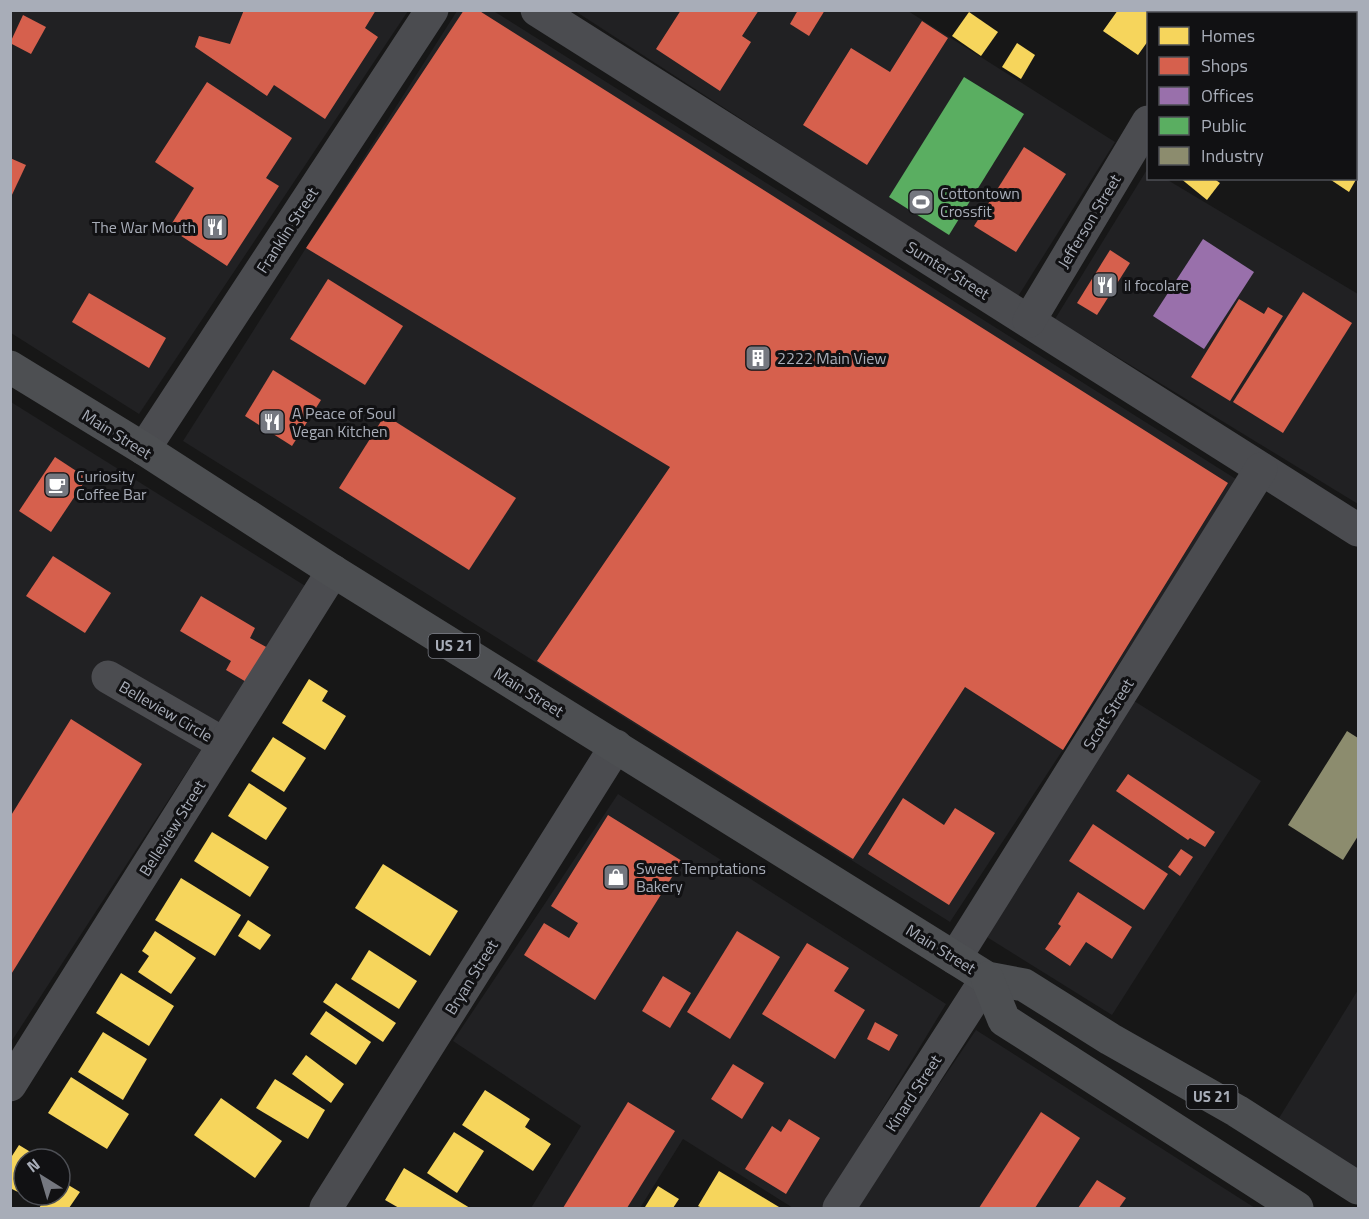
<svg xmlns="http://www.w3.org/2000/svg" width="1369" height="1219" viewBox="0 0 1369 1219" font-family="'Titillium Web',sans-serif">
<rect width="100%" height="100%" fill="#171717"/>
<g fill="#212123">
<path d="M492,10L1239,481L950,922L183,441L457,11Z"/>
<path d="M10,11H408L139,414L11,333Z"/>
<path d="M575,11H908L1115,142L1017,298Z"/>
<path d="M1148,168V178L1166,179L1358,294V504L1055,319Z"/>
<path d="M11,402L307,587L11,1042Z"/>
<path d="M1131,699L1261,781L1112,1015L982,934Z"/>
<path d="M618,794L946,1004L822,1208H793L683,1139L640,1208H531L581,1126L453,1041Z"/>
<path d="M1358,990V1173L1276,1123Z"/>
<path d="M976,1030L1255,1208H855Z"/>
</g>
<g fill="#f6d55c">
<path d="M1118,10H1170L1168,14H1148V41L1138,55L1103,31Z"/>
<path d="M969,12L998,32L981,56L952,36Z"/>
<path d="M1017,43L1035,55L1021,79L1002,67Z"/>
<path d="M1356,119L1358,121V176L1349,192L1328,178H1356Z"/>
<path d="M1180,178H1213L1220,183L1207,200Z"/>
<path d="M309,679L328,691L322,701L346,716L325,750L282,723Z"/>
<path d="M273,737L306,758L284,792L251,771Z"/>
<path d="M249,783L287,808L266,840L228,816Z"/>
<path d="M212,832L269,867L250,897L194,861Z"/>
<path d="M383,864L458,911L430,956L355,908Z"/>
<path d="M181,878L241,915L215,956L155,920Z"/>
<path d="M248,920L271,935L260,950L238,936Z"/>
<path d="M155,931L196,958L171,994L138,972L149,956L142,951Z"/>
<path d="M369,950L417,981L399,1009L351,979Z"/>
<path d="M121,973L174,1006L149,1046L96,1013Z"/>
<path d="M336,983L396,1023L383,1042L323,1002Z"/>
<path d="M326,1011L371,1042L356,1065L310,1034Z"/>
<path d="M103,1032L147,1059L123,1100L78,1072Z"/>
<path d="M306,1055L344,1084L331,1103L292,1074Z"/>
<path d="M71,1077L129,1114L107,1149L48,1113Z"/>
<path d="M275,1079L325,1110L308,1139L256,1108Z"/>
<path d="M485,1090L530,1119L525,1127L551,1144L533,1171L462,1125Z"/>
<path d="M221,1098L282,1141L255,1178L194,1135Z"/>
<path d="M454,1132L484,1151L457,1193L427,1173Z"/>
<path d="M19,1145L42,1159H24V1191L22,1194L10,1188V1159Z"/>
<path d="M404,1168L470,1208H399L385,1200Z"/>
<path d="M719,1171L779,1207L778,1208H702L698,1206Z"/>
<path d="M60,1180L80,1192L69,1208H39L48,1195H60Z"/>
<path d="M658,1186L679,1199L673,1208L645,1207Z"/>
</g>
<g fill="#d6604d">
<path d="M244,10H376L365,28L378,37L325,119L274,85L267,96L195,47L199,36L230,44Z"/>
<path d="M464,10H478L1228,483L1063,750L965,687L853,859L537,661L670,467L306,248Z"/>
<path d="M681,10H759L742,36L751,42L720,91L656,49Z"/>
<path d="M798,10H825L809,36L790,24Z"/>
<path d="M23,15L46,27L31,54L10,43Z"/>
<path d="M922,21L948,38L867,165L803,125L851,48L890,72Z"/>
<path d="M207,82L292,138L266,178L279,186L227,266L169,228L194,188L155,162Z"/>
<path d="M1024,147L1066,174L1016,252L974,226Z"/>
<path d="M10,158L26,165L10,199Z"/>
<path d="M1110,250L1130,263L1097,315L1077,303Z"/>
<path d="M328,279L403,326L365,385L290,339Z"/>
<path d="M1303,292L1352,323L1283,433L1233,402Z"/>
<path d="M89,293L166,338L149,368L72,322Z"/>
<path d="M1239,299L1264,314L1268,307L1283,316L1230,401L1191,377Z"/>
<path d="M273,370L321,400L292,446L245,416Z"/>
<path d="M385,415L516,498L469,570L339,488Z"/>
<path d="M55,457L87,478L51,532L19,511Z"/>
<path d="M53,556L111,593L85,633L26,596Z"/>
<path d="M201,596L255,628L250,638L268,648L248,683L226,670L231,661L180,631Z"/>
<path d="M71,719L142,764L10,976V817Z"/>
<path d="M1128,774L1215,832L1205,847L1190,838L1188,840L1116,791Z"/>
<path d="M903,798L944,825L955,808L995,833L949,905L868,854Z"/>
<path d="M608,815L682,861L595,1000L524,955L544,923L569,938L578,923L551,906Z"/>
<path d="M1093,824L1168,874L1144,910L1069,861Z"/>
<path d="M1181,849L1193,857L1180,876L1168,867Z"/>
<path d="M1078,892L1132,927L1112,959L1086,942L1070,966L1045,949L1061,926L1058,924Z"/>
<path d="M737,931L780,957L730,1039L687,1012Z"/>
<path d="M807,943L849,968L834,991L865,1010L835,1059L762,1014Z"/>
<path d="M663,976L691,993L670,1028L642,1011Z"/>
<path d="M875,1022L898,1035L889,1051L867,1039Z"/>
<path d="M733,1064L764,1083L742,1119L711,1099Z"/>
<path d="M628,1102L675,1131L627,1208H563Z"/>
<path d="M1041,1112L1080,1138L1035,1208H979Z"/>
<path d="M789,1119L820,1138L786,1194L745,1169L772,1126L781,1132Z"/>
<path d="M1097,1180L1126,1198L1119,1208H1078Z"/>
</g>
<path fill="#9970ab" d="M1203,239L1254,272L1204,349L1153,316Z"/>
<path fill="#5aae61" d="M964,77L1024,114L949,235L889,197Z"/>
<path fill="#8c8c6e" d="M1347,731L1358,738V836L1343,860L1288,825Z"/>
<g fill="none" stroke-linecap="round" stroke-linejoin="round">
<g stroke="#4b4c50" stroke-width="33">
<path d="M537,10L1358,530"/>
<path d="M1296,10L1301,14"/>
<path d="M1213,14L1215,10"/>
<path d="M1356,48L1358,50"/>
<path d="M1029,321L1148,122"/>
<path d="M144,449L432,10"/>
<path d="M108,677L224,744"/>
<path d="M955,958L1261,469"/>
<path d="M10,1085L333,571"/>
<path d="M326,1208L616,746"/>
<path d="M839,1208L987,978"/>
</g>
<g stroke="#4d4f52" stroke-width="33">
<path d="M10,367L144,449L333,571L987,978L1024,985L1110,1039L1237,1111L1358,1188"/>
<path d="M987,978L1004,1020L1297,1208"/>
</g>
</g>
<defs>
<g id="stadium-square" transform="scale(1.35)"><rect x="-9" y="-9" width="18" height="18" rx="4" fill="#757880" stroke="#111113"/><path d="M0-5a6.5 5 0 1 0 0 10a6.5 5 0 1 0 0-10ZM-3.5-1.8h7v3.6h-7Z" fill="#fff"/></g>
<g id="restaurant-square" transform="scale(1.35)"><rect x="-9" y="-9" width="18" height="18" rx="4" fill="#757880" stroke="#111113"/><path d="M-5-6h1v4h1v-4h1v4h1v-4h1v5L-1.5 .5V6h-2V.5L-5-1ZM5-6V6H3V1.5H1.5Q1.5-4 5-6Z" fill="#fff"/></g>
<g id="building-square" transform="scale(1.35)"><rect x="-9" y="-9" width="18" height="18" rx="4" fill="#757880" stroke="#111113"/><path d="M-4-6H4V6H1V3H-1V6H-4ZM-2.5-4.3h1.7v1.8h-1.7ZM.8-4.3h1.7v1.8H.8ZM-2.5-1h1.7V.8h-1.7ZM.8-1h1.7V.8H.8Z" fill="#fff"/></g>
<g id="cafe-square" transform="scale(1.35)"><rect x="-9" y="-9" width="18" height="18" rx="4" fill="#757880" stroke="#111113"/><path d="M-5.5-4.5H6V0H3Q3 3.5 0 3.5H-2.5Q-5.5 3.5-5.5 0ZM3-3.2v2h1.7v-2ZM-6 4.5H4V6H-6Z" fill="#fff"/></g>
<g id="shop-square" transform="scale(1.35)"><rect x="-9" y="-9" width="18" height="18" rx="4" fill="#757880" stroke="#111113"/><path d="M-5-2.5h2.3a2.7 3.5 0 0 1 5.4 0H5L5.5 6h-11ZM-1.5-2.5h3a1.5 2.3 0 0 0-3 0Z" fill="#fff"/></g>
</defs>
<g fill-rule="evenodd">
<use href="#stadium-square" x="921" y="202"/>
<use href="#restaurant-square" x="215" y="227"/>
<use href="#restaurant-square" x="1105" y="285"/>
<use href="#building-square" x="758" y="358"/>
<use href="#restaurant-square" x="272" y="422"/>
<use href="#cafe-square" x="57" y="485"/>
<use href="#shop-square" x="616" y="877"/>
</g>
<g text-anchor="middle" stroke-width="6" stroke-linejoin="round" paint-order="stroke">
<g fill="#111113" stroke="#7b7e86" stroke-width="1.5">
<rect x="428.5" y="634" width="51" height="24" rx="4.5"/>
<rect x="1186.5" y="1085" width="51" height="24" rx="4.5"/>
</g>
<g font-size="15" font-weight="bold" fill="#a8adb8">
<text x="454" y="651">US 21</text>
<text x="1212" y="1102">US 21</text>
</g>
<g font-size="16" fill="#a8adb8" stroke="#111113" text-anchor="start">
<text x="940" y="199">Cottontown<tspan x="940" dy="18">Crossfit</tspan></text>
<text x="196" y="233" text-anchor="end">The War Mouth</text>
<text x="1124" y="291">il focolare</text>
<text x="777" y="364">2222 Main View</text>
<text x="292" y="419">A Peace of Soul<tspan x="292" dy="18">Vegan Kitchen</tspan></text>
<text x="76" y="482">Curiosity<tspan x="76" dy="18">Coffee Bar</tspan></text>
<text x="636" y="874">Sweet Temptations<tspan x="636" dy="18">Bakery</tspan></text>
</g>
<g font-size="16" fill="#a8adb8" stroke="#111113">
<text transform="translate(1089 221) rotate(-59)" y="6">Jefferson Street</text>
<text transform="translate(287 230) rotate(-57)" y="6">Franklin Street</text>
<text transform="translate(948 270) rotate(32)" y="6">Sumter Street</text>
<text transform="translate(117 434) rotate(32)" y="6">Main Street</text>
<text transform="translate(529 692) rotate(32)" y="6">Main Street</text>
<text transform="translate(166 711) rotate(30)" y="6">Belleview Circle</text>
<text transform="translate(1108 714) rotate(-58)" y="6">Scott Street</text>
<text transform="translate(172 828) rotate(-58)" y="6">Belleview Street</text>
<text transform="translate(941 949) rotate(32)" y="6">Main Street</text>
<text transform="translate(471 977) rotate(-58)" y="6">Bryan Street</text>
<text transform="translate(913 1093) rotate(-57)" y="6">Kinard Street</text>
</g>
</g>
<rect width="1369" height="1219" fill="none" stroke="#a8adb8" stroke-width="24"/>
<rect x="1147" y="12" width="210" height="168" fill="#111113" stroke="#4d4f55" stroke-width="1.5"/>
<rect x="1159" y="27" width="30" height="18" fill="#f6d55c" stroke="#4d4f55" stroke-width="1.5"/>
<text x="1201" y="42" font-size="18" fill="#a8adb8">Homes</text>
<rect x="1159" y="57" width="30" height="18" fill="#d6604d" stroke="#4d4f55" stroke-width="1.5"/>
<text x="1201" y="72" font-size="18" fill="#a8adb8">Shops</text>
<rect x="1159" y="87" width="30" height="18" fill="#9970ab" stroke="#4d4f55" stroke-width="1.5"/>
<text x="1201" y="102" font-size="18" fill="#a8adb8">Offices</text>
<rect x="1159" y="117" width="30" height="18" fill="#5aae61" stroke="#4d4f55" stroke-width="1.5"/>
<text x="1201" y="132" font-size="18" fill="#a8adb8">Public</text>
<rect x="1159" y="147" width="30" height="18" fill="#8c8c6e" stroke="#4d4f55" stroke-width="1.5"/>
<text x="1201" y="162" font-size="18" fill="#a8adb8">Industry</text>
<g transform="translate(42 1177) rotate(323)"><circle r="28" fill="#111113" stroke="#4d4f55" stroke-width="1.5"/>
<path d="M0-4.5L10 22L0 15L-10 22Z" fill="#757880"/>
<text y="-9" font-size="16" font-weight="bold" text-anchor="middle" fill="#a8adb8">N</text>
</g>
</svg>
